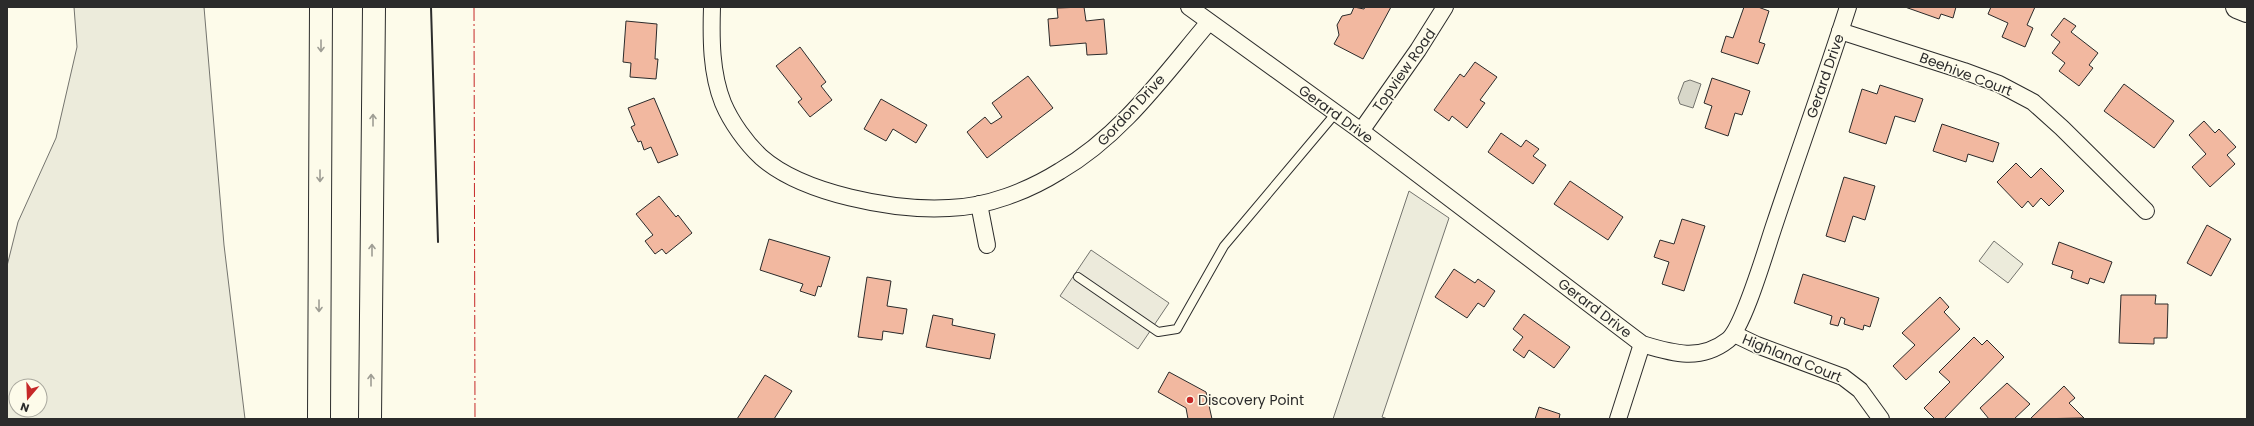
<svg xmlns="http://www.w3.org/2000/svg" width="2254" height="426" viewBox="0 0 2254 426" font-family="Poppins,sans-serif">
<rect width="100%" height="100%" fill="#fdfbea"/>
<g fill="#ecebdb" stroke="#74746e" fill-rule="evenodd">
<path d="M74,7H204L224,245L245,419H7V266L18,222L56,138L77,47ZM16,386H40V410H16Z"/>
<path d="M1409,191L1449,218L1382,417L1388,419H1333Z"/>
<path d="M1994,241L2023,264L2008,283L1979,261Z"/>
</g>
<path fill="#eceadb" stroke="#74746e" d="M1091,250L1169,303L1138,349L1060,296Z"/>
<path fill="#d8d7c9" stroke="#74746e" d="M1690,80L1701,84L1693,108L1680,104L1678,98L1684,82Z"/>
<g fill="#f2b8a0" stroke="#2b2b2b">
<path d="M1084,7L1086,21L1104,19L1107,54L1087,55L1086,43L1050,46L1048,19L1058,18L1057,8Z"/>
<path d="M1354,7L1364,9L1365,7H1391L1363,59L1334,44L1339,35L1337,25L1342,16L1351,14Z"/>
<path d="M1744,7H1758L1769,11L1759,42L1765,44L1758,64L1721,52L1726,36L1733,38Z"/>
<path d="M1905,7H1956L1953,18L1941,14L1939,19Z"/>
<path d="M1991,7H2035L2027,25L2033,28L2025,47L2002,37L2008,23L1988,14Z"/>
<path d="M2064,18L2076,26L2071,32L2098,53L2089,65L2093,68L2079,86L2059,71L2065,63L2052,53L2060,42L2051,35Z"/>
<path d="M626,21L657,24L655,59H658L656,79L630,77L631,63L623,62Z"/>
<path d="M800,47L826,82L821,86L832,100L810,117L798,102L802,99L776,66Z"/>
<path d="M1475,62L1497,77L1480,100L1485,103L1467,128L1452,116L1449,121L1434,110L1460,74L1464,77Z"/>
<path d="M1028,76L1053,108L987,158L967,132L985,117L991,124L1002,117L992,103Z"/>
<path d="M1712,78L1750,91L1742,115L1735,113L1728,136L1705,128L1712,106L1704,103Z"/>
<path d="M2124,84L2174,121L2154,148L2104,111Z"/>
<path d="M1880,85L1923,99L1915,122L1895,116L1886,144L1849,132L1862,89L1877,94Z"/>
<path d="M654,98L678,155L658,163L651,147L644,150L641,141L638,142L631,127L635,125L628,108Z"/>
<path d="M881,99L927,125L916,143L893,129L886,141L864,129Z"/>
<path d="M2204,121L2215,133L2219,129L2236,147L2227,155L2235,164L2210,187L2192,167L2206,154L2189,135Z"/>
<path d="M1942,124L1999,143L1993,162L1968,154L1966,162L1933,151Z"/>
<path d="M1501,133L1521,147L1526,140L1539,149L1533,156L1546,165L1533,184L1488,152Z"/>
<path d="M2016,163L2031,178L2041,168L2064,191L2049,206L2041,198L2033,207L2028,201L2022,208L1997,182Z"/>
<path d="M1844,177L1875,186L1865,220L1853,216L1845,242L1826,236Z"/>
<path d="M1570,181L1623,217L1608,240L1554,204Z"/>
<path d="M659,196L676,217L678,215L692,233L666,254L662,249L655,254L645,241L653,235L636,214Z"/>
<path d="M1682,219L1705,226L1684,291L1662,284L1669,262L1654,257L1660,240L1674,244Z"/>
<path d="M2207,225L2231,239L2211,276L2187,263Z"/>
<path d="M769,239L830,257L821,287L818,286L815,296L800,291L803,284L760,270Z"/>
<path d="M2059,242L2112,262L2104,283L2090,278L2088,284L2071,278L2073,271L2052,264Z"/>
<path d="M1454,269L1475,283L1478,279L1495,291L1484,307L1478,303L1467,318L1435,297Z"/>
<path d="M1803,274L1879,298L1870,327L1864,325L1863,330L1844,324L1845,319L1841,317L1838,326L1830,324L1832,316L1794,303Z"/>
<path d="M867,277L891,281L887,306L907,309L903,334L883,331L882,340L858,337Z"/>
<path d="M2121,295H2156L2155,304H2168L2167,338H2154V344L2119,343Z"/>
<path d="M1940,297L1949,307L1944,312L1960,329L1906,380L1893,366L1915,345L1902,333Z"/>
<path d="M1524,314L1570,347L1554,368L1529,350L1524,358L1513,350L1523,337L1513,329Z"/>
<path d="M933,315L953,319L952,325L995,334L990,359L926,347Z"/>
<path d="M1974,337L1982,345L1987,340L2004,357L1944,419H1935L1924,408L1950,382L1939,372Z"/>
<path d="M1169,372L1206,392L1212,419H1188L1186,408L1158,392Z"/>
<path d="M765,375L792,391L774,419H737Z"/>
<path d="M2007,383L2030,404L2014,419H1989L1980,408Z"/>
<path d="M2064,386L2075,398L2069,403L2084,418L2030,419Z"/>
<path d="M1539,407L1560,414L1559,419H1535Z"/>
</g>
<g fill="none" stroke-linecap="round" stroke-linejoin="round">
<g stroke="#2b2b2b" stroke-width="10">
<path id="lane" d="M1078,277L1158,332L1177,329L1224,246L1335,114"/>
</g>
<g stroke="#2b2b2b" stroke-width="18">
<g id="street">
<path d="M712,7C711,39 711,73 723,103C731,122 746,143 761,157C803,194 894,211 949,208C987,207 1028,191 1060,171C1122,135 1164,75 1209,22"/>
<path d="M1189,7L1361,131L1642,344C1672,353 1700,362 1728,340C1744,327 1767,246 1775,223C1799,151 1825,79 1848,7"/>
<path d="M1840,31L1964,71L1999,84L2033,102L2062,128L2146,211"/>
<path d="M1361,131L1418,50L1445,7"/>
<path d="M979,204L987,245"/>
<path d="M1734,334L1757,345L1843,377L1860,390L1881,419"/>
<path d="M1618,419L1642,344"/>
</g>
</g>
<g stroke="#2b2b2b" stroke-width="24">
<path id="secondary" d="M2237,7L2247,11"/>
</g>
<g stroke="#2b2b2b" stroke-width="24">
<g id="highway">
<path d="M319,419L321,7"/>
<path d="M370,419L374,7"/>
</g>
</g>
<use href="#lane" stroke="#fdfbea" stroke-width="8"/>
<use href="#street" stroke="#fdfbea" stroke-width="16"/>
<use href="#secondary" stroke="#fdfbea" stroke-width="22"/>
<use href="#highway" stroke="#fdfbea" stroke-width="22"/>
<path stroke="#2b2b2b" stroke-width="2" d="M431,7L438,242"/>
<path stroke="#c62828" stroke-width="1" stroke-dasharray="14 3 2 3" stroke-linecap="butt" d="M474,7L475,419"/>
</g>
<defs><path id="oneway-shaft" d="M-6 0H5M1.5-3L5.5 0L1.5 3" fill="none" stroke-width="1.6" stroke-linecap="round" stroke-linejoin="round"/></defs>
<g stroke="#9e9d94">
<use href="#oneway-shaft" transform="translate(321 46) rotate(90)"/>
<use href="#oneway-shaft" transform="translate(373 120) rotate(-90)"/>
<use href="#oneway-shaft" transform="translate(320 176) rotate(90)"/>
<use href="#oneway-shaft" transform="translate(372 250) rotate(-90)"/>
<use href="#oneway-shaft" transform="translate(319 306) rotate(90)"/>
<use href="#oneway-shaft" transform="translate(371 380) rotate(-90)"/>
</g>
<circle fill="#c62828" stroke="#fdfbea" stroke-width="1.5" cx="1190" cy="400" r="4"/>
<g text-anchor="middle" stroke-width="3" stroke-linejoin="round" paint-order="stroke">
<g font-size="14" fill="#2b2b2b" stroke="#fdfbea">
<text transform="translate(1404 70) rotate(-55)" y="5">Topview Road</text>
<text transform="translate(1966 74) rotate(21)" y="5">Beehive Court</text>
<text transform="translate(1825 76) rotate(-71)" y="5">Gerard Drive</text>
<text transform="translate(1131 110) rotate(-47)" y="5">Gordon Drive</text>
<text transform="translate(1336 114) rotate(36)" y="5">Gerard Drive</text>
<text transform="translate(1595 308) rotate(37)" y="5">Gerard Drive</text>
<text transform="translate(1792 358) rotate(22)" y="5">Highland Court</text>
</g>
<g font-size="14" fill="#2b2b2b" stroke="#fdfbea" text-anchor="start">
<text x="1198" y="405">Discovery Point</text>
</g>
</g>
<rect width="2254" height="426" fill="none" stroke="#2b2b2b" stroke-width="16"/>
<g transform="translate(28 398) rotate(199)"><circle r="19" fill="#fdfbea" stroke="#a9a89e"/>
<path d="M0-3L7 15L0 10L-7 15Z" fill="#c62828"/>
<text y="-6" font-size="11" font-weight="bold" text-anchor="middle" fill="#2b2b2b">N</text>
</g>
</svg>
